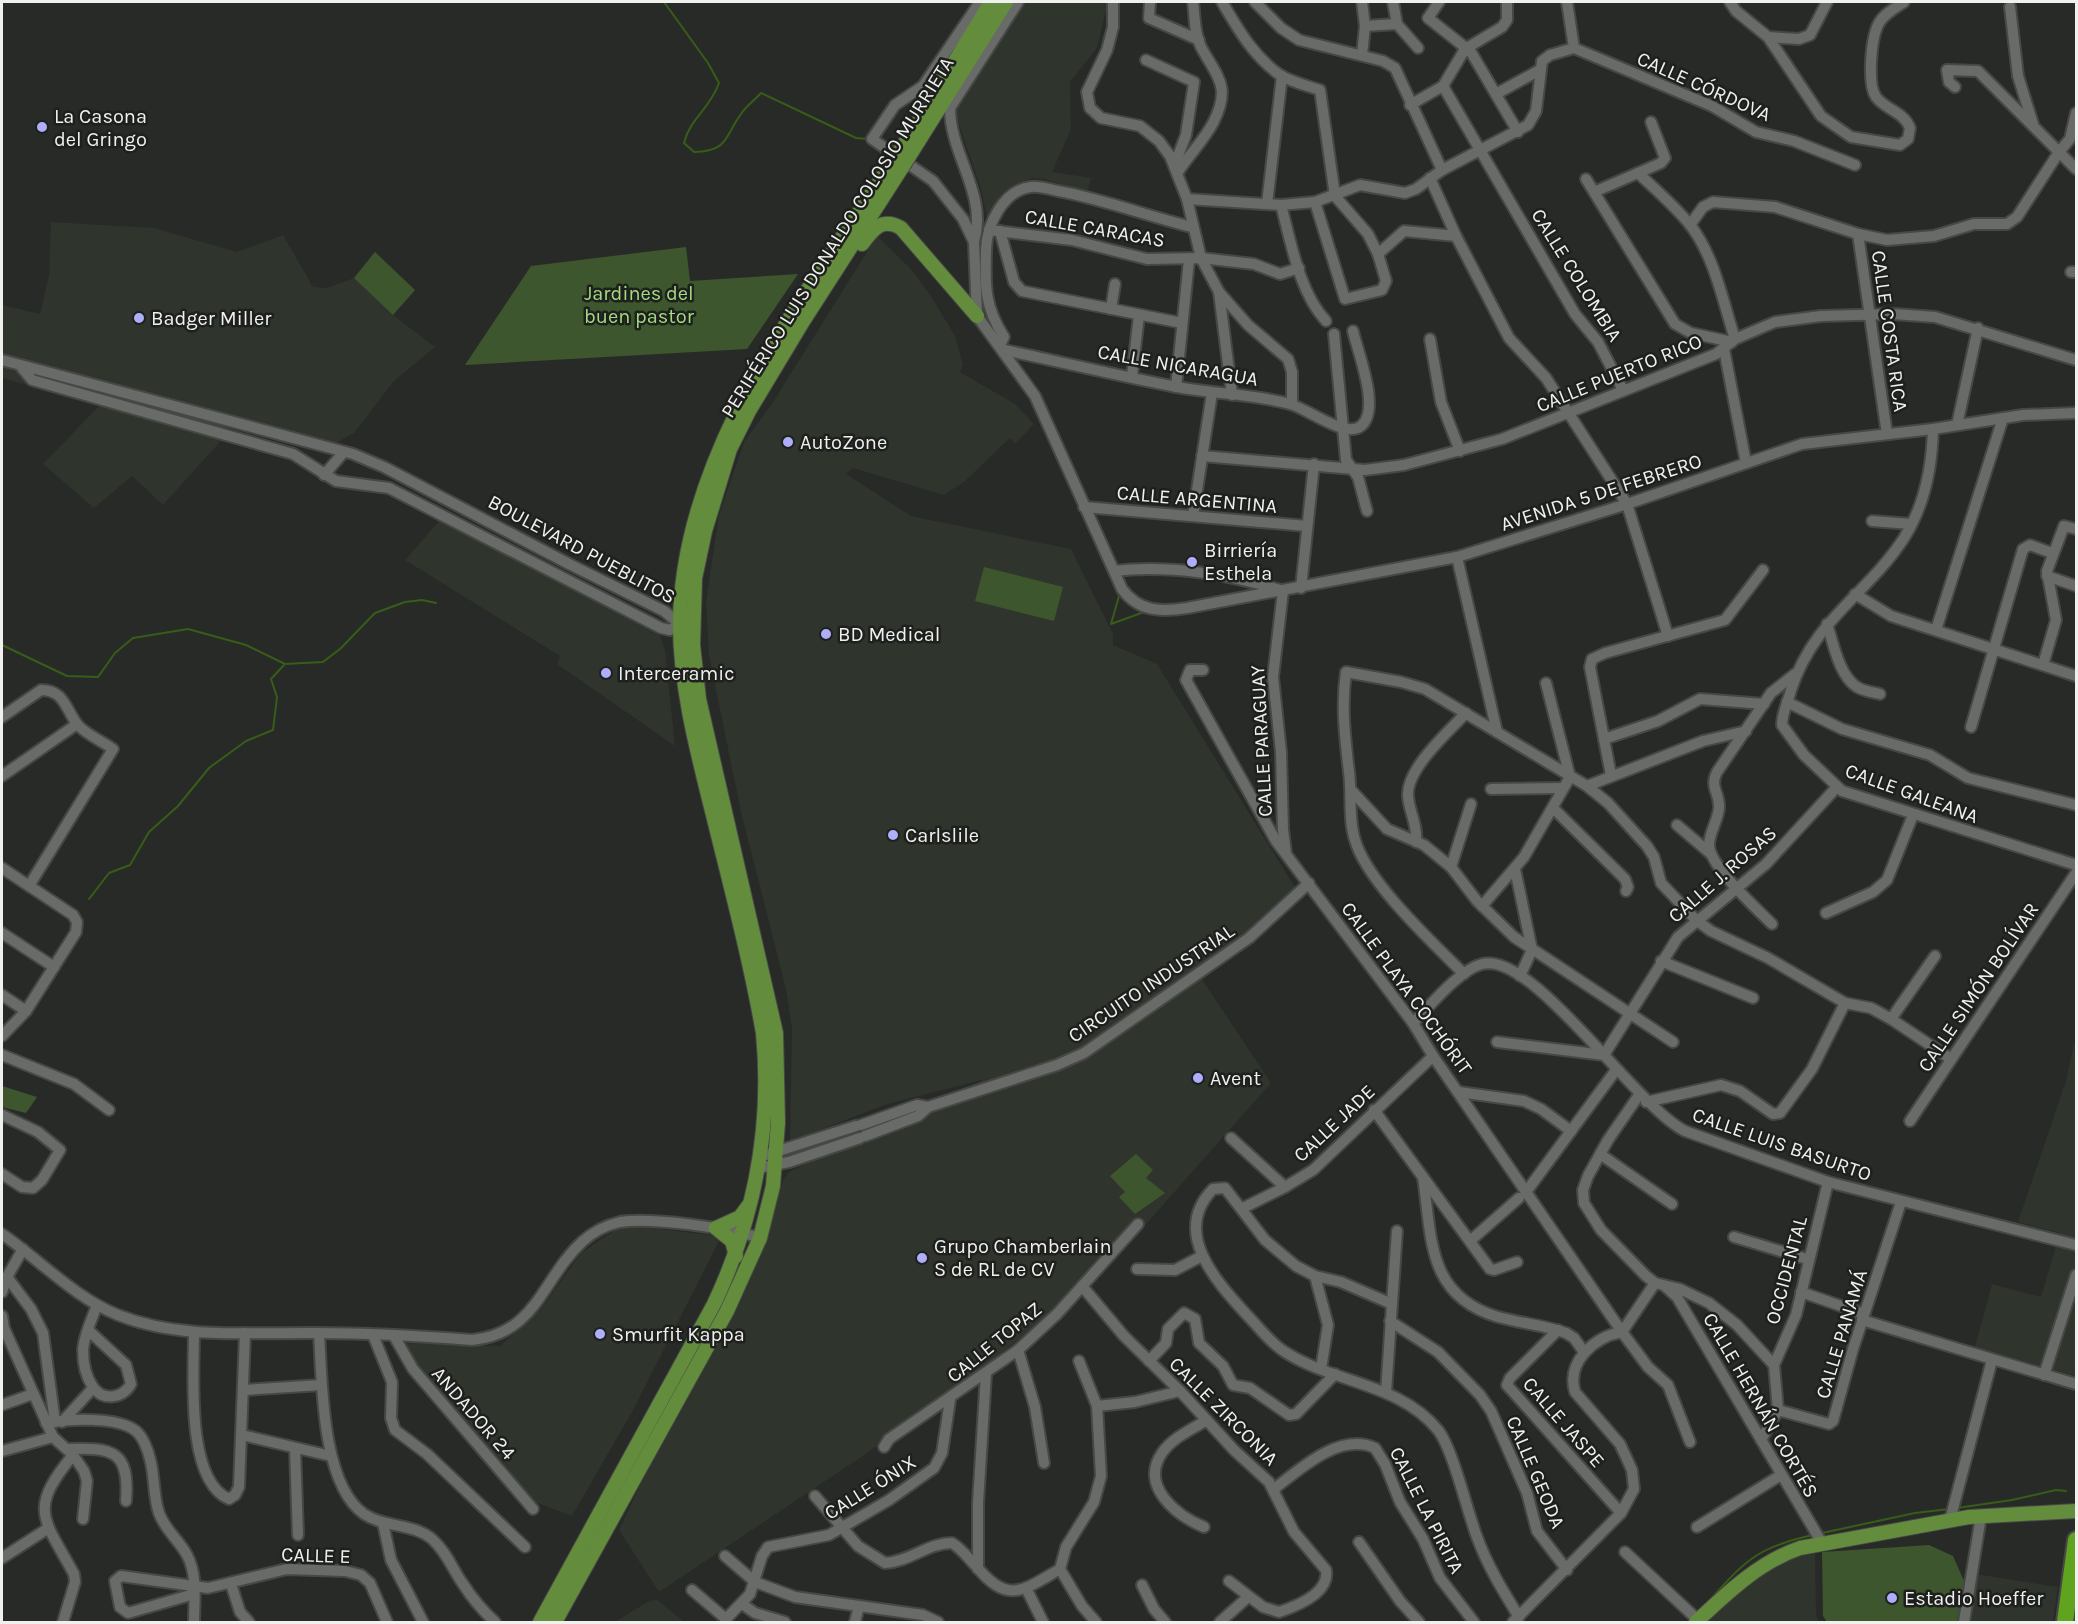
<svg xmlns="http://www.w3.org/2000/svg" width="2078" height="1624" viewBox="0 0 2078 1624" font-family="Karla,sans-serif">
<rect width="100%" height="100%" fill="#282a27"/>
<g fill="#2f342c">
<path d="M1025,2H1108L1097,48L1070,82L1071,129L1052,172L1091,178L1087,193L1045,179L1032,178L1003,194L995,205L988,223L981,189L954,110Z"/>
<path d="M51,222L154,228L237,252L283,235L313,287L327,288L354,278L375,252L415,290L393,315L435,347L394,381L354,433L336,443L234,415L220,442L163,505L132,476L94,508L43,464L100,405L2,378V305L40,314L49,275Z"/>
<path d="M877,236L910,268L931,296L955,336L963,365L960,372L1015,404L1034,424L1015,444L1010,438L965,481L944,495L853,468L846,474L911,516L1071,549L1113,634V645L1157,664L1296,889L1249,931L1145,1004L1201,978L1271,1083L1092,1285L870,1451L659,1592L619,1530L787,1173L985,1079L884,1105L790,1142L792,1029L786,989L741,812L709,655L706,602L719,515L744,442L773,402Z"/>
<path d="M441,519L660,636L665,650L675,746L557,664L560,656L405,560Z"/>
<path d="M2074,1044L2076,1045V1376L1975,1347L1992,1284L2041,1297L2060,1233L2018,1222L2066,1081Z"/>
<path d="M618,1228H652L702,1234L715,1236L719,1241L632,1412L572,1516L535,1502L416,1367L402,1343L500,1346L540,1310L581,1253Z"/>
<path d="M1815,1553L1816,1615L1819,1622H1705L1758,1575L1796,1554Z"/>
<path d="M1976,1574L2058,1587L2053,1622H1969Z"/>
<path d="M656,1599L684,1622H615L646,1603Z"/>
</g>
<g fill="#3e562e">
<path d="M686,247L690,281L798,274L747,349L465,365L531,266Z"/>
<path d="M375,252L415,290L393,315L354,278Z"/>
<path d="M984,567L1063,587L1054,621L975,601Z"/>
<path d="M2,1086L37,1097L26,1113L2,1107Z"/>
<path d="M1136,1154L1153,1170L1146,1178L1165,1193L1135,1214L1119,1197L1125,1192L1110,1176Z"/>
<path d="M1929,1545L1953,1556L1964,1581L1957,1622H1827L1823,1616L1822,1552Z"/>
</g>
<g fill="none" stroke-linecap="round" stroke-linejoin="round">
<g stroke="#375d18" stroke-width="2">
<path d="M664,2L708,63L719,83C710,109 690,118 684,143L694,152C729,151 724,137 741,114C746,106 755,100 761,93L856,138L868,139"/>
<path d="M913,161L923,168"/>
<path d="M2053,409H2068"/>
<path d="M1626,498L1655,489"/>
<path d="M1586,511L1621,500"/>
<path d="M1106,567L1119,596L1111,624L1144,612"/>
<path d="M1286,595L1345,583"/>
<path d="M2,645L67,676L98,677L115,653L133,638L188,629L246,645L285,664L323,662L340,649L375,613L405,602L422,600L436,603"/>
<path d="M89,899L109,873L130,865L149,832L178,806L209,768L246,741L273,730L277,697L271,679L284,665"/>
<path d="M1957,1508L2012,1500L2056,1490L2066,1491"/>
<path d="M1822,1533L1915,1513L1949,1509"/>
<path d="M1712,1598C1745,1559 1762,1546 1813,1535"/>
</g>
<g stroke="#474846" stroke-width="14">
<g id="minor">
<path d="M980,2L923,86L895,105L872,139L933,181L963,219L974,242L977,316L1035,396L1122,589C1139,612 1161,612 1187,608L1457,557L1627,504L1802,444L1933,429L2023,415L2076,413"/>
<path d="M1113,2V27L1107,50L1087,92L1090,108L1101,118L1140,126L1159,141L1170,156L1187,199L1201,258L1219,292L1248,325L1288,359L1292,372V404"/>
<path d="M1150,2L1149,18L1199,40"/>
<path d="M1222,2C1238,29 1253,56 1280,75C1291,82 1308,86 1320,90L1335,196L1368,234L1378,254L1386,281L1382,290L1345,299L1315,202"/>
<path d="M1255,2L1281,28L1299,40L1383,61L1395,68L1442,170"/>
<path d="M1362,2L1365,26L1362,55"/>
<path d="M1393,2L1397,24L1418,48"/>
<path d="M1439,2L1428,18L1471,52L1518,132"/>
<path d="M1567,2L1574,48"/>
<path d="M1730,2L1736,11L1768,37L1821,116L1851,137L1900,145L1908,139L1910,128C1904,112 1886,110 1876,97C1867,84 1871,37 1879,23C1884,14 1895,8 1904,2"/>
<path d="M2010,7L2018,76L2033,124"/>
<path d="M1365,26L1397,24"/>
<path d="M1768,37L1799,39L1810,35L1827,2"/>
<path d="M1574,48L1712,106L1756,132L1794,141L1855,165"/>
<path d="M1146,60L1194,82L1186,135L1175,164"/>
<path d="M1443,86L1575,314L1598,342L1623,390"/>
<path d="M1955,87L1949,82L1947,70L1978,71L2076,169"/>
<path d="M1496,94L1538,71"/>
<path d="M1410,105L1443,86L1465,49L1502,27L1507,20V2"/>
<path d="M1178,172C1189,155 1204,140 1213,123C1232,86 1217,77 1201,47C1194,33 1195,17 1193,2"/>
<path d="M1638,173C1656,190 1676,207 1691,226C1715,258 1723,302 1735,339"/>
<path d="M1430,178L1456,236L1509,338L1546,378L1627,504L1668,636"/>
<path d="M1586,179L1675,324L1691,333L1732,342"/>
<path d="M1594,192L1661,163L1665,158L1651,122"/>
<path d="M1187,199L1281,205L1315,202L1360,185L1405,193L1416,189L1442,170L1528,125L1536,111L1542,61L1550,55L1574,48"/>
<path d="M1267,204L1282,76"/>
<path d="M1281,205C1291,242 1299,292 1326,321"/>
<path d="M1690,225L1703,207L1713,202L1775,207L1858,234L1887,240L1934,236L1974,224H2007L2017,217L2059,152L2070,139L2076,113"/>
<path d="M989,230L1072,240L1147,259L1201,258L1254,264L1280,274L1299,268"/>
<path d="M1000,231L1014,282L1022,291L1182,323"/>
<path d="M1858,234L1887,434"/>
<path d="M974,242C988,194 950,155 950,108L1018,2"/>
<path d="M1378,254L1404,231L1456,236"/>
<path d="M2071,272H2076"/>
<path d="M1219,292L1232,395"/>
<path d="M1111,309L1115,284"/>
<path d="M1334,334L1346,460L1358,477L1367,511"/>
<path d="M1430,339L1441,402L1460,451"/>
<path d="M1000,345L1004,337C984,306 985,285 986,249C987,225 1003,190 1031,187C1039,186 1050,189 1058,191C1103,199 1147,216 1192,227"/>
<path d="M1724,349L1746,463"/>
<path d="M1004,350C1062,362 1119,376 1177,387C1214,394 1254,394 1290,404C1306,408 1346,439 1361,426C1381,410 1358,353 1353,331"/>
<path d="M2,360L353,454L384,467L569,564L664,611L680,624L670,630L661,628L389,488L336,481L293,454L32,380L22,368"/>
<path d="M1132,376L1139,315"/>
<path d="M1176,387L1189,260"/>
<path d="M1957,425L1978,328"/>
<path d="M1933,429C1932,467 1925,505 1904,538C1867,595 1814,619 1791,690C1788,702 1782,713 1782,725L1804,755L1842,791L2076,865"/>
<path d="M1202,456L1365,470L1404,465L1502,439L1716,354L1735,339L1775,322L1821,316L1894,314L1935,317L2076,360"/>
<path d="M324,475L344,452"/>
<path d="M1084,507L1307,526"/>
<path d="M1193,516L1212,393"/>
<path d="M1872,521L1911,524"/>
<path d="M1457,557L1497,732"/>
<path d="M1114,571C1169,565 1230,574 1283,591L1273,677L1281,752L1283,830L1286,853"/>
<path d="M2047,576L2076,586"/>
<path d="M1301,588L1314,464"/>
<path d="M1855,594L1891,616L2076,676"/>
<path d="M1827,624C1833,642 1839,676 1857,687C1863,691 1872,692 1880,694"/>
<path d="M1936,630L2003,418"/>
<path d="M2043,665L2056,620L2047,571L2064,526L2076,529"/>
<path d="M1203,670H1190L1186,680L1276,841L1413,1023L1433,1056L1622,1332L1648,1367L1668,1385L1690,1442"/>
<path d="M1787,702L1842,729L1930,755L1968,778L2076,805"/>
<path d="M2,717L41,690C64,690 65,708 77,724C85,734 102,741 113,749L29,886"/>
<path d="M1971,727L2023,549L2030,545L2052,553"/>
<path d="M1604,739L1658,721L1700,699L1764,704"/>
<path d="M1611,775L1590,667L1592,659L1605,653L1725,620L1763,570"/>
<path d="M2,776L77,724"/>
<path d="M1587,786L1703,741L1746,731"/>
<path d="M1491,789L1563,788"/>
<path d="M1351,790L1387,829L1424,845L1451,867L1477,901L1514,937L1673,1042"/>
<path d="M1553,808L1625,879L1628,887L1626,891"/>
<path d="M1677,825L1711,854"/>
<path d="M1416,842C1418,825 1409,812 1408,796C1406,769 1449,731 1466,713"/>
<path d="M1451,867L1471,804"/>
<path d="M2,868L73,915L77,922L76,932L26,1011L2,1036"/>
<path d="M1515,869L1532,950L1520,976"/>
<path d="M1482,906L1524,857L1570,777L1546,683"/>
<path d="M1826,913L1873,892L1887,880L1913,815"/>
<path d="M1772,924C1757,909 1708,865 1709,844C1710,831 1718,820 1719,808C1720,793 1709,787 1717,772L1771,693L1795,674"/>
<path d="M2,933L54,967"/>
<path d="M1661,961L1753,998"/>
<path d="M1464,974C1432,942 1367,882 1355,840C1348,819 1352,794 1349,772C1345,737 1341,707 1346,672L1401,682L1425,689L1587,786L1608,803L1647,846L1654,857L1661,883L1696,920L1711,931L1768,958L1845,1003L1871,1008L1891,1019L1951,1059"/>
<path d="M2,995L26,1011"/>
<path d="M1891,1019L1935,956"/>
<path d="M1413,1023C1430,1006 1459,970 1482,964C1532,950 1635,1106 1685,1131L1828,1182L2076,1245"/>
<path d="M1497,1042L1604,1055L1678,937L1766,864L1836,788"/>
<path d="M2,1055L74,1084L109,1110"/>
<path d="M1459,1092L1524,1101L1541,1109L1571,1131"/>
<path d="M1639,1095L1608,1140L1588,1176L1583,1190L1584,1203L1601,1230L1646,1276L1655,1283L1680,1289L1709,1303L1737,1325L1774,1365L1778,1410L1761,1440"/>
<path d="M1646,1102L1721,1085L1740,1091L1773,1114L1780,1113L1812,1069L1845,1003"/>
<path d="M1374,1110L1490,1269L1494,1270L1517,1262"/>
<path d="M2,1115L38,1132L60,1150L42,1180L33,1188L22,1187L2,1174"/>
<path d="M1910,1121L2076,873"/>
<path d="M861,1125L917,1105L928,1107"/>
<path d="M865,1136L918,1116L928,1107L1057,1065L1084,1053L1249,938L1309,883"/>
<path d="M1231,1138L1285,1187L1313,1170L1433,1056"/>
<path d="M1600,1154L1672,1204"/>
<path d="M760,1157L856,1126"/>
<path d="M759,1168L789,1162L860,1138"/>
<path d="M1423,1177C1432,1239 1427,1296 1498,1317C1520,1323 1544,1325 1566,1333L1574,1338L1584,1352"/>
<path d="M1526,1192L1616,1070"/>
<path d="M1243,1208L1285,1187"/>
<path d="M2,1234C40,1260 75,1298 118,1315C181,1340 251,1332 317,1333C369,1333 421,1336 472,1340C537,1334 542,1278 583,1241C593,1232 607,1225 620,1222C651,1217 729,1228 760,1238"/>
<path d="M1734,1237L1807,1259"/>
<path d="M1470,1241L1519,1198"/>
<path d="M1137,1269L1175,1270L1202,1256"/>
<path d="M1315,1276L1328,1325L1321,1369"/>
<path d="M7,1277L31,1309L43,1333L55,1422"/>
<path d="M1082,1286L1124,1336L1180,1391L1234,1450L1269,1482L1294,1532L1326,1570C1330,1593 1297,1606 1279,1612L1263,1607L1229,1581"/>
<path d="M1666,1287L1677,1297L1822,1543"/>
<path d="M2,1292L7,1277L23,1249"/>
<path d="M1801,1292L1864,1314"/>
<path d="M1392,1304L1341,1282L1315,1276L1296,1266L1265,1240L1225,1188L1213,1189C1171,1232 1216,1281 1246,1314C1258,1326 1270,1343 1285,1352C1333,1383 1400,1383 1438,1430C1453,1449 1467,1511 1477,1537C1487,1565 1503,1591 1519,1617"/>
<path d="M2,1316L4,1328L53,1437L73,1455L84,1471L87,1481L83,1519"/>
<path d="M1862,1320L2076,1384"/>
<path d="M1390,1321L1438,1352L1480,1395L1491,1411L1527,1493L1537,1531L1567,1570"/>
<path d="M88,1330L126,1365L131,1384C123,1398 103,1402 93,1387C86,1377 83,1362 83,1350C84,1335 92,1319 97,1305"/>
<path d="M1558,1330L1510,1378L1507,1385L1621,1513"/>
<path d="M194,1332C194,1373 185,1480 229,1499L235,1495L239,1487L245,1333"/>
<path d="M1622,1332L1655,1283"/>
<path d="M319,1333C322,1380 321,1484 364,1514C385,1528 413,1523 432,1539C446,1551 453,1570 463,1584C472,1598 483,1611 495,1622"/>
<path d="M373,1335L392,1382L391,1418L395,1430L427,1454L525,1547"/>
<path d="M394,1336L413,1369L533,1509"/>
<path d="M1018,1350L1035,1407L1044,1463"/>
<path d="M1149,1361L1166,1343L1168,1329L1184,1313L1195,1319L1199,1343L1223,1366L1233,1385L1250,1388L1289,1415L1296,1414L1335,1374"/>
<path d="M1774,1365L1796,1315L1828,1182"/>
<path d="M2044,1375L2076,1275"/>
<path d="M244,1390L321,1385"/>
<path d="M1386,1392L1397,1231"/>
<path d="M2,1405L33,1394"/>
<path d="M1097,1406L1135,1402L1180,1391"/>
<path d="M1778,1410L1829,1424L1833,1421L1853,1349L1901,1202"/>
<path d="M62,1422L93,1388"/>
<path d="M46,1423C68,1419 117,1416 136,1431C143,1437 148,1450 150,1459C155,1477 153,1496 159,1513C165,1530 179,1540 187,1555C198,1576 194,1600 194,1622"/>
<path d="M242,1435L331,1456"/>
<path d="M884,1447L889,1439L1018,1350L1057,1314L1138,1224"/>
<path d="M67,1449C113,1447 130,1451 126,1501"/>
<path d="M295,1449L298,1535"/>
<path d="M2,1451L53,1437"/>
<path d="M1274,1489C1301,1468 1340,1432 1375,1448L1385,1464L1400,1502L1423,1539L1440,1578L1474,1622"/>
<path d="M815,1496L858,1546L885,1563C909,1562 928,1543 952,1543C962,1549 968,1558 976,1566C1008,1605 1022,1591 1060,1569"/>
<path d="M1950,1520L1992,1360"/>
<path d="M383,1523L391,1560L423,1622"/>
<path d="M1204,1527C1177,1516 1139,1486 1162,1453C1172,1438 1192,1429 1207,1420"/>
<path d="M1697,1527L1781,1475"/>
<path d="M1359,1542L1400,1601L1419,1622"/>
<path d="M1625,1552L1698,1620"/>
<path d="M725,1556L755,1582L795,1597L923,1615L938,1622"/>
<path d="M2,1558L47,1529"/>
<path d="M978,1569V1503L986,1374"/>
<path d="M1060,1569L1066,1547L1094,1502L1101,1476L1097,1406L1079,1361"/>
<path d="M1060,1569L1082,1606L1096,1622"/>
<path d="M231,1584L240,1612L249,1622"/>
<path d="M1142,1585L1154,1609L1165,1622"/>
<path d="M1026,1588L1043,1622"/>
<path d="M692,1590L726,1619L750,1594L762,1556L768,1547L829,1535L889,1500L934,1468L942,1453L950,1400"/>
<path d="M194,1594L128,1613L120,1607L115,1581L121,1576L208,1588L287,1569L345,1571L361,1575L370,1583L387,1622"/>
<path d="M742,1604L755,1613L785,1622"/>
<path d="M63,1622L75,1582L74,1574C43,1517 28,1510 73,1455"/>
<path d="M855,1622L859,1606"/>
<path d="M1220,1622L1248,1597"/>
<path d="M1513,1622L1621,1513L1634,1489L1632,1470L1620,1444L1575,1392C1566,1362 1594,1337 1622,1332"/>
<path d="M1964,1622L1981,1516"/>
</g>
</g>
<g stroke="#474846" stroke-width="16">
<g id="major">
<path d="M909,137L991,2"/>
<path d="M918,142L1006,2"/>
<path d="M862,244C873,229 882,217 901,228L977,316"/>
<path d="M716,1228L740,1217L749,1205"/>
<path d="M716,1228L732,1241L736,1256"/>
<path d="M540,1622L714,1304C754,1219 772,1127 763,1033C751,964 733,896 716,827C700,762 680,692 680,624C681,453 804,298 893,161"/>
<path d="M555,1622L727,1311L760,1238L773,1186L778,1123L776,1033L699,699L693,645L695,578L705,531L730,449L749,411L802,323L903,166"/>
<path d="M1696,1622C1727,1593 1759,1562 1800,1548L1969,1517L2076,1511"/>
</g>
</g>
<g stroke="#474846" stroke-width="20">
<path id="highway" d="M2065,1622L2076,1540"/>
</g>
<use href="#minor" stroke="#696b68" stroke-width="10"/>
<use href="#major" stroke="#638d3c" stroke-width="14"/>
<use href="#highway" stroke="#5fa31f" stroke-width="16"/>
<g stroke="#474846" stroke-width="16" stroke-linecap="butt">
<g id="major-bridge">
<path d="M893,161L909,137"/>
<path d="M903,166L918,142"/>
</g>
</g>
<use href="#major-bridge" stroke="#638d3c" stroke-width="14"/>
</g>
<g fill="#afaefa" stroke="#1e201d" stroke-width="2">
<circle cx="42" cy="127" r="6"/>
<circle cx="139" cy="318" r="6"/>
<circle cx="788" cy="442" r="6"/>
<circle cx="1192" cy="562" r="6"/>
<circle cx="826" cy="634" r="6"/>
<circle cx="606" cy="673" r="6"/>
<circle cx="893" cy="835" r="6"/>
<circle cx="1198" cy="1078" r="6"/>
<circle cx="922" cy="1258" r="6"/>
<circle cx="600" cy="1334" r="6"/>
<circle cx="1892" cy="1598" r="6"/>
</g>
<g text-anchor="middle" stroke-width="5" stroke-linejoin="round" paint-order="stroke">
<g font-size="20" fill="#f0f1ef" stroke="#1e201d">
<text transform="translate(1704 86) rotate(24)" y="7">CALLE CÓRDOVA</text>
<text transform="translate(1095 228) rotate(10)" y="7">CALLE CARACAS</text>
<text transform="translate(837 237) rotate(-58)" y="7">PERIFÉRICO LUIS DONALDO COLOSIO MURRIETA</text>
<text transform="translate(1577 275) rotate(58)" y="7">CALLE COLOMBIA</text>
<text transform="translate(1890 331) rotate(82)" y="7">CALLE COSTA RICA</text>
<text transform="translate(1178 365) rotate(10)" y="7">CALLE NICARAGUA</text>
<text transform="translate(1619 373) rotate(-22)" y="7">CALLE PUERTO RICO</text>
<text transform="translate(1601 492) rotate(-18)" y="7">AVENIDA 5 DE FEBRERO</text>
<text transform="translate(1197 499) rotate(5)" y="7">CALLE ARGENTINA</text>
<text transform="translate(582 549) rotate(28)" y="7">BOULEVARD PUEBLITOS</text>
<text transform="translate(1261 741) rotate(-93)" y="7">CALLE PARAGUAY</text>
<text transform="translate(1912 793) rotate(20)" y="7">CALLE GALEANA</text>
<text transform="translate(1722 874) rotate(-41)" y="7">CALLE J. ROSAS</text>
<text transform="translate(1151 983) rotate(-34)" y="7">CIRCUITO INDUSTRIAL</text>
<text transform="translate(1978 987) rotate(-56)" y="7">CALLE SIMÓN BOLÍVAR</text>
<text transform="translate(1407 988) rotate(54)" y="7">CALLE PLAYA COCHÓRIT</text>
<text transform="translate(1334 1123) rotate(-43)" y="7">CALLE JADE</text>
<text transform="translate(1782 1144) rotate(19)" y="7">CALLE LUIS BASURTO</text>
<text transform="translate(1786 1270) rotate(-75)" y="7">OCCIDENTAL</text>
<text transform="translate(1841 1334) rotate(-73)" y="7">CALLE PANAMÁ</text>
<text transform="translate(994 1342) rotate(-39)" y="7">CALLE TOPAZ</text>
<text transform="translate(1761 1405) rotate(60)" y="7">CALLE HERNÁN CORTÉS</text>
<text transform="translate(1224 1411) rotate(45)" y="7">CALLE ZIRCONIA</text>
<text transform="translate(474 1413) rotate(49)" y="7">ANDADOR 24</text>
<text transform="translate(1564 1422) rotate(49)" y="7">CALLE JASPE</text>
<text transform="translate(1536 1472) rotate(67)" y="7">CALLE GEODA</text>
<text transform="translate(870 1487) rotate(-32)" y="7">CALLE ÓNIX</text>
<text transform="translate(1427 1510) rotate(63)" y="7">CALLE LA PIRITA</text>
<text transform="translate(316 1555) rotate(2)" y="7">CALLE E</text>
</g>
<g font-size="20" fill="#f0f1ef" stroke="#1e201d" text-anchor="start">
<text x="54" y="123">La Casona<tspan x="54" dy="23">del Gringo</tspan></text>
<text x="151" y="325">Badger Miller</text>
<text x="800" y="449">AutoZone</text>
<text x="1204" y="557">Birriería<tspan x="1204" dy="23">Esthela</tspan></text>
<text x="838" y="641">BD Medical</text>
<text x="618" y="680">Interceramic</text>
<text x="905" y="842">Carlslile</text>
<text x="1210" y="1085">Avent</text>
<text x="934" y="1253">Grupo Chamberlain<tspan x="934" dy="23">S de RL de CV</tspan></text>
<text x="612" y="1341">Smurfit Kappa</text>
<text x="1904" y="1605">Estadio Hoeffer</text>
</g>
<g font-size="20" fill="#a3db7e" stroke="#1e201d">
<text x="639" y="300">Jardines del<tspan x="639" dy="23">buen pastor</tspan></text>
</g>
</g>
<rect width="2078" height="1624" fill="none" stroke="#f0f1ef" stroke-width="6"/>
</svg>
